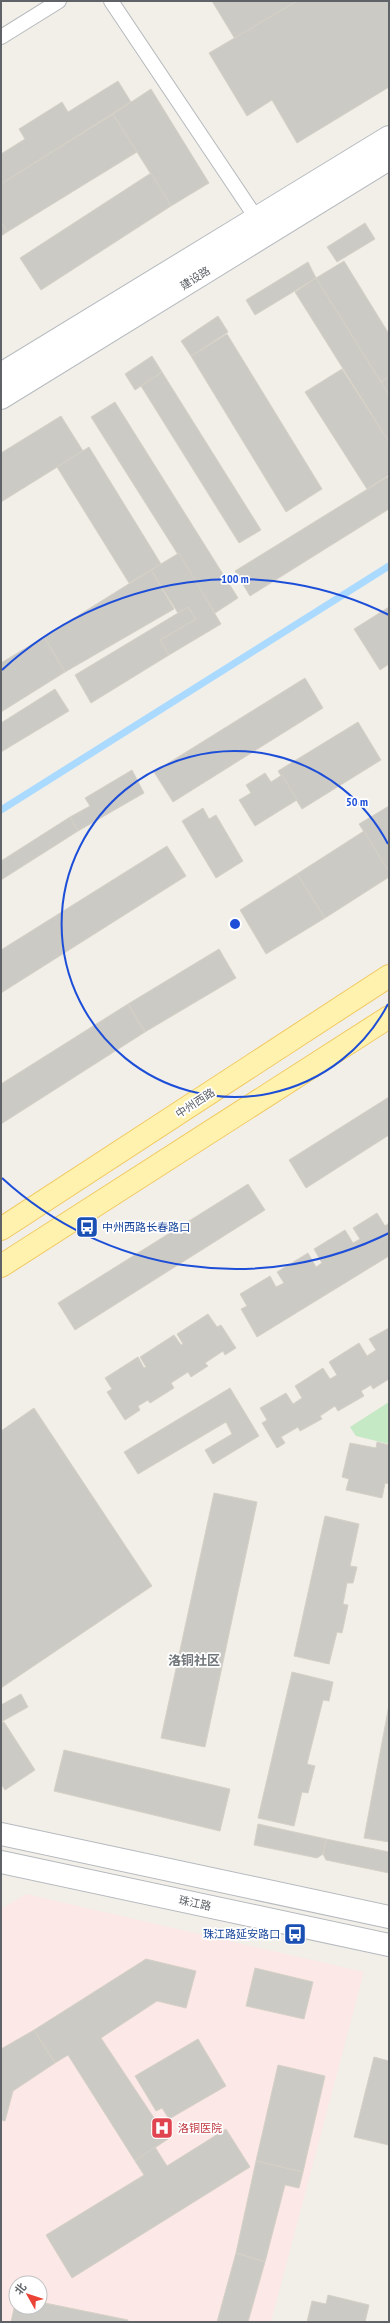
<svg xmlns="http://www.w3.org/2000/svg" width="390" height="2323" viewBox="0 0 390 2323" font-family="'PT Sans Narrow','Noto Sans SC',sans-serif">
<rect width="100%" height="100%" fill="#f1efe8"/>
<path fill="#fce8e6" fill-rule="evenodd" d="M26,1894L364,1972L271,2322H1V1909ZM16,2283H40V2307H16Z"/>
<path fill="#c5e8c5" d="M389,1402V1444L356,1436L350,1427Z"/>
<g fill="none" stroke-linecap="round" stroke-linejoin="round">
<path stroke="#aadaff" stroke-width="7" d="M1,810L389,566"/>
</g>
<g fill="#cccac5" stroke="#d6d1c6">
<path d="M212,1H297L235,39Z"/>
<path d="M297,1H389V87L297,143L272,100L247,116L209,53Z"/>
<path d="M118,81L131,102L1,184V154L25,139L19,129L62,102L68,112Z"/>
<path d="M151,89L209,183L171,206L113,114Z"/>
<path d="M113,114L137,152L7,232L1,222V184Z"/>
<path d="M151,173L171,206L41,290L20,258Z"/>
<path d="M1,222L7,232L1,236Z"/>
<path d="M365,223L375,239L337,262L327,247Z"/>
<path d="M344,261L389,334V377L381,382L316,278Z"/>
<path d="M308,262L316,278L255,315L246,300Z"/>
<path d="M316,278L389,395V442L295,292Z"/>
<path d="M218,316L228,332L191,356L181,341Z"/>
<path d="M227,334L322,489L286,512L191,356Z"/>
<path d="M152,356L162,372L135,390L125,374Z"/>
<path d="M342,369L389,442V475L367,489L305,392Z"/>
<path d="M162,372L261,530L239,543L141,386Z"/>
<path d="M389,377V395L381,382Z"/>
<path d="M115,402L238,598L215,613L91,417Z"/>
<path d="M61,416L83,451L1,502V453Z"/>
<path d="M89,447L161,564L129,583L57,467Z"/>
<path d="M387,477L389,480V509L250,596L235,571Z"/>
<path d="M179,553L221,624L169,655L160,640L196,619L188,607L178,613L151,570Z"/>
<path d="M151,570L174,609L65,672L44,637Z"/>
<path d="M188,607L196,619L160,640L169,655L91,703L75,675Z"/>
<path d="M389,607V664L380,670L354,629Z"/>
<path d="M44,637L65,672L1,712V663Z"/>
<path d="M305,678L323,708L173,802L154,772Z"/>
<path d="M55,689L69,711L1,752V723Z"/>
<path d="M358,722L381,760L302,809L278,771Z"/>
<path d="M132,770L144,793L78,831L70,817L90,806L85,798Z"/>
<path d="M265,773L271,782L282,775L297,800L255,826L239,800L251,793L246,785Z"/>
<path d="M389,806V868L387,869L359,824Z"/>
<path d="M203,808L209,819L216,815L243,861L216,878L182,821Z"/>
<path d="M70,817L78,831L1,880V861Z"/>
<path d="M364,831L389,872V877L325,918L297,874Z"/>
<path d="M167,846L186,876L1,993V950Z"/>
<path d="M297,874L325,918L266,954L240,910Z"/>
<path d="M219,949L236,978L145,1032L128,1004Z"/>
<path d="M128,1004L145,1032L1,1124V1084Z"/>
<path d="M389,1097V1135L306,1188L289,1160Z"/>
<path d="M248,1184L265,1210L75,1330L58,1303Z"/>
<path d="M377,1213L385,1226L389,1223V1256L257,1337L241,1309L247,1306L240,1294L270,1276L276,1287L284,1283L277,1272L308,1253L316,1267L322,1263L314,1249L345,1230L353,1243L360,1239L353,1228Z"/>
<path d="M208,1314L217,1327L221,1325L236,1348L225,1355L223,1351L205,1363L208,1366L191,1377L188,1372L171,1383L174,1388L150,1403L148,1400L138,1406L140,1410L125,1420L107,1392L112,1389L105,1378L138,1357L144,1368L146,1367L140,1357L174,1335L181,1345L183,1344L177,1334Z"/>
<path d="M389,1328V1379L373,1389L371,1385L361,1391L364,1396L338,1411L335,1406L320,1416L322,1419L300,1431L298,1427L281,1437L285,1443L277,1448L262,1423L267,1420L260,1408L286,1393L293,1404L302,1398L295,1386L323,1368L330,1379L337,1375L329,1362L359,1343L367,1356L376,1350L369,1339Z"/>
<path d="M230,1388L259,1436L213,1464L205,1450L232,1434L226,1422L138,1474L124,1452Z"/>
<path d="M34,1408L152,1586L1,1688V1431Z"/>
<path d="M377,1442L389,1445V1484L385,1483L382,1498L346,1490L349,1479L342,1477L350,1443L376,1448Z"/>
<path d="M214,1493L257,1502L205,1747L161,1738Z"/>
<path d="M325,1516L359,1524L350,1566L357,1567L353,1583H347L343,1604L348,1605L342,1633L337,1632L329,1664L294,1656Z"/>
<path d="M292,1672L333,1682L329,1701L323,1700L307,1764L315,1766L308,1793L302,1792L294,1826L258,1818Z"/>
<path d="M21,1694L28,1707L1,1722V1705Z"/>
<path d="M389,1705V1842L364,1838Z"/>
<path d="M4,1722L35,1770L5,1790L1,1784V1723Z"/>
<path d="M64,1750L230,1789L220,1831L54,1791Z"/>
<path d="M258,1824L326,1839L323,1854L317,1858L254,1845Z"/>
<path d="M326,1839L389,1852V1873L326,1860L323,1854Z"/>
<path d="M146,1959L196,1971L186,2008L157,2001L101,2038L168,2139L135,2161L68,2055L55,2063L34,2030Z"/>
<path d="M255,1968L313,1982L304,2019L246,2006Z"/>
<path d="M34,2030L55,2063L13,2091L5,2121L1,2120V2049Z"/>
<path d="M198,2039L226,2086L169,2119L162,2108L156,2111L135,2076Z"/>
<path d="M374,2057L389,2061V2145L354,2137Z"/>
<path d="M278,2065L325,2076L303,2172L256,2161Z"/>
<path d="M226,2129L250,2167L72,2278L46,2235L144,2175L135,2161L155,2147L167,2166Z"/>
<path d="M256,2161L303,2172L299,2188L285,2185L265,2262L236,2253Z"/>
<path d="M236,2253L265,2262L248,2322H217Z"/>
<path d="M328,2295L369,2305L365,2322H307L312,2301L326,2304Z"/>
<path d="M16,2299V2307H40V2302L128,2320L127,2322H11Z"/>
</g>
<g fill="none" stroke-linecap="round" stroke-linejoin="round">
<g stroke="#b5b8bc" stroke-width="16">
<g id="lane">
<path d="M111,1L261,225"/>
<path d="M1,37L59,1"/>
</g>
</g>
<g stroke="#b6babf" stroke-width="24">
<g id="secondary">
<path d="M1,374L389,137"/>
<path d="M1,398L389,159"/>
<path d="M1,1834L389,1917"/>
<path d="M1,1862L389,1945"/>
</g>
</g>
<g stroke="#f2c960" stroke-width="24">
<g id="primary">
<path d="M1,1229L389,976"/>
<path d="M1,1266L389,1017"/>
</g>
</g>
<use href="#lane" stroke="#fff" stroke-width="14"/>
<use href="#secondary" stroke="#fff" stroke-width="22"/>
<use href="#primary" stroke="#fff2af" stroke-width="22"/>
</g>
<g fill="none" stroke="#1d4ed8" stroke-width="2">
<path d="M388 1004A173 173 0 1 1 388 844"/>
<path d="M389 1233A345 345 0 0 1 2 1178M2 670A345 345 0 0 1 389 615"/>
</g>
<defs>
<g id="bus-square" transform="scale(1.15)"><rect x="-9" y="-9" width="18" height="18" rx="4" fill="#1a4fb4" stroke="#fff"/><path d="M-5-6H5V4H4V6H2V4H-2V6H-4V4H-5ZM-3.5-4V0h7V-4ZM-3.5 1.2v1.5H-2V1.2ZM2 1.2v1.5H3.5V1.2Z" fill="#fff"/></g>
<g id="hospital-square" transform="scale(1.15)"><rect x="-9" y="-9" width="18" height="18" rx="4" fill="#e0444e" stroke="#fff"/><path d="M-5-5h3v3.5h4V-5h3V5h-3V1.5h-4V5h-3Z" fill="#fff"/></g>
</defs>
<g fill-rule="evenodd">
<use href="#bus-square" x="87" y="1227"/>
<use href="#bus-square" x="295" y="1934"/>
<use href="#hospital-square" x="162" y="2128"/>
</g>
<g text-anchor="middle" stroke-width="3.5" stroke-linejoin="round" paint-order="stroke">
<g font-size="11" fill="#5f6368" stroke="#fff">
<text transform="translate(195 278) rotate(-32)" y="4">建设路</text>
<text transform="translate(195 1103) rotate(-33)" y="4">中州西路</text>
<text transform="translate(195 1903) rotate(12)" y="4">珠江路</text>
</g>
<g font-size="11" fill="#164399" stroke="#fff" text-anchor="start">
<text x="102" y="1231">中州西路长春路口</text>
<text x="280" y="1938" text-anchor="end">珠江路延安路口</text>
</g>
<g font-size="11" fill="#be3a42" stroke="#fff" text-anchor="start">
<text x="178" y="2132">洛铜医院</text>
</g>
<g font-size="13" font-weight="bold" fill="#70757a" stroke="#fff">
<text x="194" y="1665">洛铜社区</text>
</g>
</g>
<circle cx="235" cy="924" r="6" fill="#1d4ed8" stroke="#fff" stroke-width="2"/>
<g font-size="12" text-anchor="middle" font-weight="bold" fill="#1d4ed8" stroke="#fff" stroke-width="3.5" stroke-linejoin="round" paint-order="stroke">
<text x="235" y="583">100 m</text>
<text x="357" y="806">50 m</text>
</g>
<rect width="390" height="2323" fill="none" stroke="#5f6368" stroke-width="4"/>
<g transform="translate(28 2295) rotate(309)"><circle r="19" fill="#ffffff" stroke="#bfc1c3"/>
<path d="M0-3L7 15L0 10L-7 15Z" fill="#ea4335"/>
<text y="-6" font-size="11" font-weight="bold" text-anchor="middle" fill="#5f6368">北</text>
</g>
</svg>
